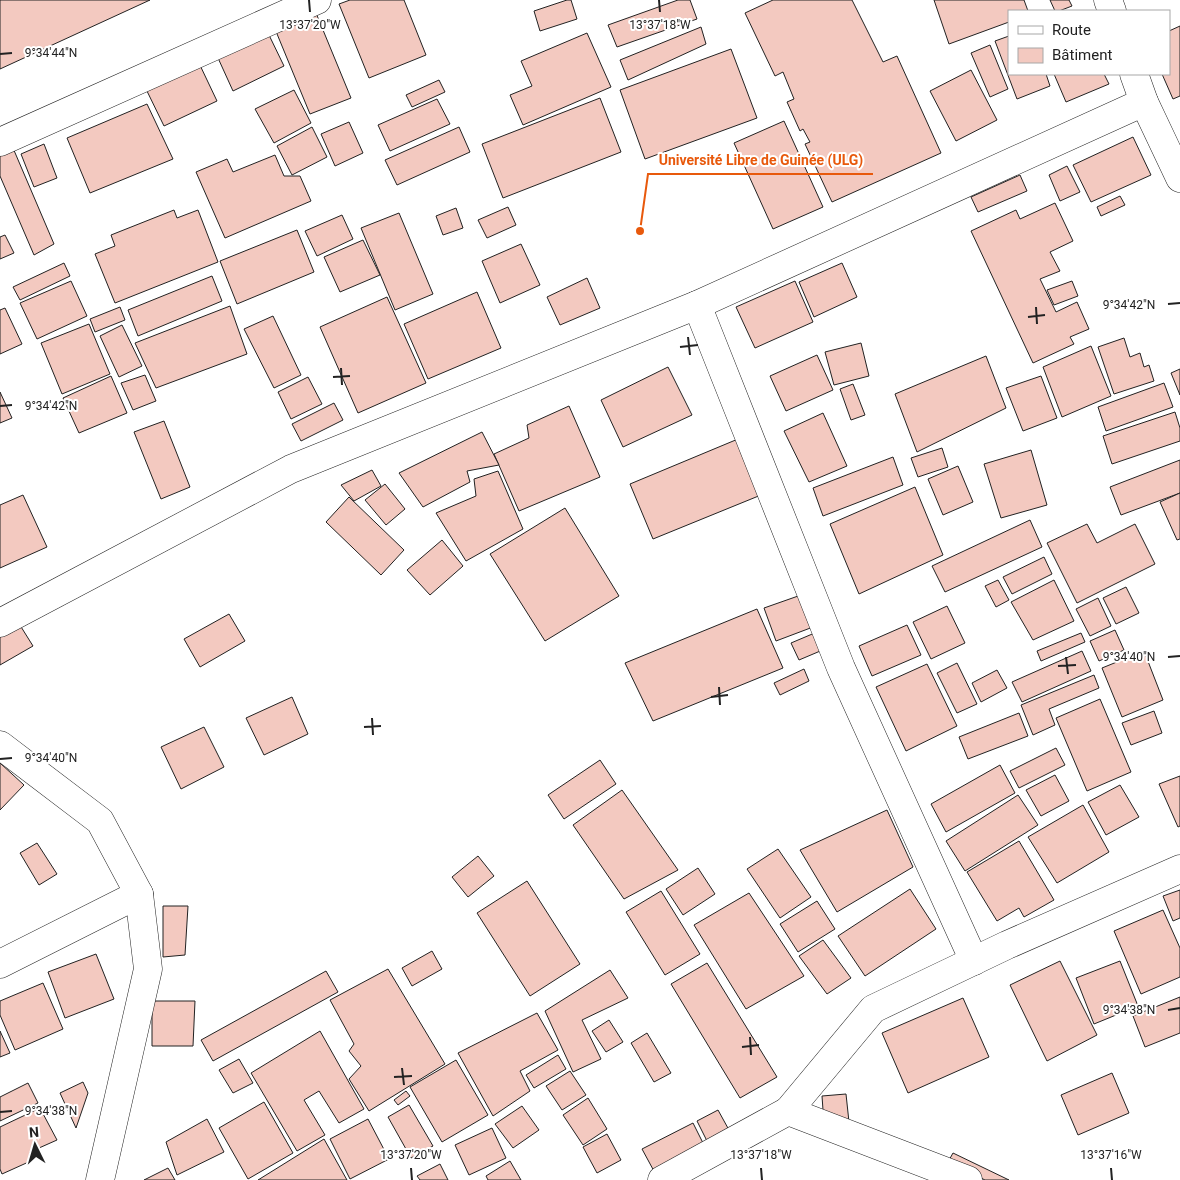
<svg xmlns="http://www.w3.org/2000/svg" width="1180" height="1180" viewBox="0 0 1180 1180" font-family="Roboto,sans-serif">
<rect width="100%" height="100%" fill="#fff"/>
<g fill="#f3c9c0" stroke="#222">
<path d="M0,0H150L0,69Z"/>
<path d="M350,0H404L426,55L369,78L339,4Z"/>
<path d="M567,0H571L577,19L540,31L534,11Z"/>
<path d="M678,0H690L697,19L617,47L608,25Z"/>
<path d="M773,0H852L883,62L897,56L941,153L832,202L805,144L810,142L803,129L800,131L787,102L794,99L783,72L775,76L745,13Z"/>
<path d="M934,0H1024L1028,11H1009V22L949,44Z"/>
<path d="M1050,0H1069L1072,6L1059,11H1055Z"/>
<path d="M316,13L351,98L310,114L275,29Z"/>
<path d="M1180,26V96L1173,99L1162,74H1169V31Z"/>
<path d="M701,27L706,44L628,80L620,60Z"/>
<path d="M268,33L284,66L233,91L218,58Z"/>
<path d="M587,33L611,87L523,125L510,95L532,86L521,61Z"/>
<path d="M1009,36V74H1046L1050,86L1017,99L995,41Z"/>
<path d="M990,45L1008,89L990,97L971,53Z"/>
<path d="M731,49L757,118L645,159L620,90Z"/>
<path d="M198,61L217,101L164,126L145,87Z"/>
<path d="M971,70L997,120L956,141L930,91Z"/>
<path d="M1054,74H1104L1109,84L1066,102Z"/>
<path d="M439,80L445,92L412,107L406,95Z"/>
<path d="M294,90L311,123L274,143L255,109Z"/>
<path d="M600,98L621,152L503,198L482,144Z"/>
<path d="M437,99L450,124L390,151L378,125Z"/>
<path d="M147,104L173,159L90,193L67,138Z"/>
<path d="M784,121L823,207L773,229L734,143Z"/>
<path d="M349,122L363,153L335,166L321,134Z"/>
<path d="M312,127L327,157L292,175L277,146Z"/>
<path d="M459,127L470,152L397,185L385,160Z"/>
<path d="M1133,137L1151,175L1091,202L1073,165Z"/>
<path d="M44,144L57,178L34,187L21,154Z"/>
<path d="M13,148L54,244L34,255L0,176V153Z"/>
<path d="M275,155L284,176H300L311,201L225,238L196,172L227,159L233,172Z"/>
<path d="M1067,166L1080,192L1060,201L1049,175Z"/>
<path d="M1020,175L1027,191L978,212L971,197Z"/>
<path d="M1120,196L1125,205L1101,216L1097,207Z"/>
<path d="M1055,203L1073,241L1050,252L1060,271L1040,279L1056,312L1077,302L1089,329L1070,337L1074,344L1033,363L971,231L1016,210L1020,219Z"/>
<path d="M508,207L516,225L487,238L478,220Z"/>
<path d="M456,208L463,228L443,235L436,216Z"/>
<path d="M174,210L177,218L198,210L218,262L115,303L95,254L115,246L111,235Z"/>
<path d="M399,213L433,294L395,310L361,228Z"/>
<path d="M342,215L353,239L317,256L305,231Z"/>
<path d="M297,230L314,272L237,304L220,261Z"/>
<path d="M5,235L14,253L0,259V237Z"/>
<path d="M363,240L380,275L340,292L324,257Z"/>
<path d="M521,244L540,285L500,303L482,261Z"/>
<path d="M64,263L70,276L20,300L13,287Z"/>
<path d="M842,263L857,297L814,317L799,282Z"/>
<path d="M212,276L222,301L138,336L128,310Z"/>
<path d="M587,278L600,308L560,325L547,297Z"/>
<path d="M71,281L87,316L37,339L20,303Z"/>
<path d="M795,281L813,322L755,348L736,307Z"/>
<path d="M1072,281L1078,296L1054,305L1047,290Z"/>
<path d="M477,292L501,348L428,379L404,324Z"/>
<path d="M387,297L426,383L358,413L320,327Z"/>
<path d="M230,306L247,354L156,388L135,343Z"/>
<path d="M120,307L125,320L95,332L90,319Z"/>
<path d="M5,308L22,344L0,354V310Z"/>
<path d="M273,316L301,375L274,388L244,329Z"/>
<path d="M89,324L110,374L62,394L41,343Z"/>
<path d="M122,325L142,366L119,377L100,336Z"/>
<path d="M1124,338L1130,357L1140,353L1144,367L1149,365L1154,381L1114,394L1098,347Z"/>
<path d="M861,343L869,376L834,385L825,352Z"/>
<path d="M1091,346L1111,396L1062,417L1043,367Z"/>
<path d="M817,355L833,390L786,411L770,376Z"/>
<path d="M986,356L1006,408L917,452L895,394Z"/>
<path d="M668,367L692,415L623,447L601,400Z"/>
<path d="M1180,369V395L1171,373Z"/>
<path d="M145,375L156,401L133,410L121,383Z"/>
<path d="M111,376L127,413L79,433L63,398Z"/>
<path d="M1041,376L1057,418L1023,431L1006,388Z"/>
<path d="M308,377L322,404L291,419L278,392Z"/>
<path d="M1164,383L1173,407L1106,431L1098,407Z"/>
<path d="M853,384L865,415L851,420L840,389Z"/>
<path d="M0,392L12,418L0,423Z"/>
<path d="M334,403L343,420L301,441L292,424Z"/>
<path d="M569,406L600,477L519,511L494,454L529,438L527,425Z"/>
<path d="M1175,412L1180,428V441L1112,464L1103,436Z"/>
<path d="M823,413L847,466L809,482L784,431Z"/>
<path d="M164,421L190,487L161,499L134,432Z"/>
<path d="M482,432L499,465L467,471L470,482L423,507L399,473Z"/>
<path d="M738,439L761,495L653,539L630,484Z"/>
<path d="M942,448L948,467L918,477L911,458Z"/>
<path d="M1031,450L1047,505L1001,518L984,464Z"/>
<path d="M893,457L903,485L823,516L813,488Z"/>
<path d="M1180,460V493L1121,515L1110,487Z"/>
<path d="M958,466L973,502L943,515L928,479Z"/>
<path d="M372,470L381,486L354,501L341,485Z"/>
<path d="M498,471L523,529L466,561L436,513L476,496L474,479Z"/>
<path d="M385,484L405,509L386,525L365,500Z"/>
<path d="M915,487L943,555L859,594L830,524Z"/>
<path d="M1180,493V539L1177,540L1160,502Z"/>
<path d="M23,495L47,547L0,568V505Z"/>
<path d="M349,497L404,550L381,575L326,522Z"/>
<path d="M565,508L619,596L545,641L490,554Z"/>
<path d="M1030,520L1042,547L945,592L932,566Z"/>
<path d="M1087,524L1097,543L1135,524L1155,564L1077,603L1047,543Z"/>
<path d="M442,540L463,566L430,595L407,570Z"/>
<path d="M1044,557L1052,574L1012,594L1003,577Z"/>
<path d="M998,580L1009,600L996,607L985,586Z"/>
<path d="M1054,580L1074,621L1033,640L1011,602Z"/>
<path d="M1126,587L1139,613L1116,624L1103,598Z"/>
<path d="M801,595L813,627L776,641L764,608Z"/>
<path d="M1098,598L1111,626L1090,636L1076,609Z"/>
<path d="M947,606L965,643L931,659L913,622Z"/>
<path d="M757,609L783,668L653,721L625,663Z"/>
<path d="M229,614L245,641L200,667L184,639Z"/>
<path d="M18,622L33,646L0,665V632Z"/>
<path d="M907,625L921,655L872,676L859,646Z"/>
<path d="M1115,630L1124,650L1099,661L1090,641Z"/>
<path d="M817,632L825,649L799,660L791,643Z"/>
<path d="M1081,633L1085,642L1041,661L1037,651Z"/>
<path d="M1082,651L1091,671L1022,702L1012,682Z"/>
<path d="M1144,651L1163,700L1122,717L1102,668Z"/>
<path d="M957,663L977,704L957,713L937,673Z"/>
<path d="M927,664L957,726L906,751L876,687Z"/>
<path d="M804,669L809,681L780,695L774,683Z"/>
<path d="M997,670L1007,688L981,702L972,683Z"/>
<path d="M1094,675L1099,688L1049,709L1055,725L1033,735L1021,705Z"/>
<path d="M292,697L308,734L264,755L246,718Z"/>
<path d="M1100,699L1131,772L1087,791L1056,718Z"/>
<path d="M1154,711L1162,733L1131,745L1122,723Z"/>
<path d="M1019,713L1028,736L968,759L959,737Z"/>
<path d="M204,727L224,767L181,789L161,747Z"/>
<path d="M1056,748L1065,765L1019,788L1010,771Z"/>
<path d="M600,760L616,784L564,819L548,795Z"/>
<path d="M0,763L24,785L0,810Z"/>
<path d="M1000,765L1015,793L946,832L931,804Z"/>
<path d="M1055,775L1069,801L1041,816L1026,790Z"/>
<path d="M1180,776V826L1178,827L1159,784Z"/>
<path d="M1120,785L1139,817L1106,835L1088,802Z"/>
<path d="M622,790L678,870L624,899L573,825Z"/>
<path d="M1018,795L1038,825L965,871L946,841Z"/>
<path d="M1083,805L1109,852L1057,883L1028,837Z"/>
<path d="M887,810L913,867L837,912L800,850Z"/>
<path d="M1019,841L1054,900L1024,917L1019,908L997,921L967,872Z"/>
<path d="M37,843L57,874L39,885L20,853Z"/>
<path d="M778,849L811,897L780,918L747,869Z"/>
<path d="M478,856L494,876L468,897L452,877Z"/>
<path d="M698,868L715,894L683,915L666,889Z"/>
<path d="M527,881L580,964L530,996L477,913Z"/>
<path d="M910,889L936,929L865,976L838,936Z"/>
<path d="M1180,890V918L1173,921L1163,896Z"/>
<path d="M661,891L700,954L665,975L626,912Z"/>
<path d="M749,893L804,976L746,1009L694,925Z"/>
<path d="M817,901L835,929L798,952L780,924Z"/>
<path d="M163,906H188L185,955L163,957Z"/>
<path d="M1163,910L1180,948V977L1141,994L1114,931Z"/>
<path d="M823,940L851,978L827,994L799,956Z"/>
<path d="M432,951L442,969L412,986L402,968Z"/>
<path d="M96,954L114,999L65,1018L48,972Z"/>
<path d="M1060,961L1097,1035L1047,1061L1010,985Z"/>
<path d="M1120,961L1138,1006L1094,1024L1076,978Z"/>
<path d="M707,963L777,1077L740,1098L671,984Z"/>
<path d="M388,969L445,1064L369,1111L349,1079L361,1066L349,1051L354,1044L330,1000Z"/>
<path d="M610,970L628,998L582,1020L601,1059L573,1072L545,1011Z"/>
<path d="M326,971L338,992L213,1061L201,1040Z"/>
<path d="M43,983L63,1029L15,1050L0,1015V1001Z"/>
<path d="M1180,997V1033L1145,1047L1133,1016Z"/>
<path d="M963,998L989,1057L908,1093L882,1033Z"/>
<path d="M152,1001H195L193,1046H152Z"/>
<path d="M537,1013L558,1050L520,1071L530,1091L493,1116L458,1053Z"/>
<path d="M609,1020L623,1042L606,1052L592,1031Z"/>
<path d="M0,1031L10,1053L0,1057Z"/>
<path d="M320,1031L364,1109L339,1123L319,1091L304,1100L325,1135L297,1151L251,1073Z"/>
<path d="M647,1033L671,1073L654,1082L631,1043Z"/>
<path d="M558,1055L566,1069L534,1088L526,1075Z"/>
<path d="M239,1059L253,1083L233,1093L219,1070Z"/>
<path d="M456,1060L488,1115L442,1142L410,1087Z"/>
<path d="M570,1071L586,1095L562,1110L546,1086Z"/>
<path d="M1112,1073L1129,1113L1078,1135L1061,1095Z"/>
<path d="M83,1082L88,1093L76,1128L60,1093Z"/>
<path d="M28,1083L38,1103L0,1121V1097Z"/>
<path d="M406,1091L410,1096L398,1105L394,1100Z"/>
<path d="M846,1094L849,1122L824,1124L822,1096Z"/>
<path d="M588,1098L607,1129L583,1145L563,1115Z"/>
<path d="M264,1102L293,1153L248,1179L219,1128Z"/>
<path d="M409,1105L433,1146L411,1158L388,1117Z"/>
<path d="M522,1106L539,1130L513,1148L495,1124Z"/>
<path d="M40,1108L57,1140L30,1152L33,1160L2,1174L0,1169V1127Z"/>
<path d="M718,1110L729,1130L707,1141L697,1121Z"/>
<path d="M207,1119L224,1152L177,1175L166,1142Z"/>
<path d="M368,1119L389,1159L350,1179L330,1139Z"/>
<path d="M693,1123L705,1147L655,1173L642,1149Z"/>
<path d="M492,1128L506,1158L469,1175L455,1145Z"/>
<path d="M607,1134L621,1160L597,1173L583,1147Z"/>
<path d="M324,1139L347,1180H258Z"/>
<path d="M953,1153L1009,1180H985L948,1162Z"/>
<path d="M510,1161L521,1180H488L486,1176Z"/>
<path d="M440,1164L448,1180H420L417,1176Z"/>
<path d="M168,1168L175,1180H144Z"/>
</g>
<g fill="none" stroke-linecap="round" stroke-linejoin="round">
<g stroke="#222" stroke-width="29">
<g id="street">
<path d="M1108,0L1112,11"/>
<path d="M1134,74L1144,102L1180,178"/>
<path d="M0,142L317,0"/>
<path d="M697,305L841,668L974,961"/>
<path d="M0,623L291,469L697,305L1144,102"/>
<path d="M0,745L100,821L139,894L148,969L100,1180"/>
<path d="M0,964L139,894"/>
<path d="M788,1111L873,1009L1007,945L1180,869"/>
<path d="M662,1180L788,1111L968,1180"/>
</g>
</g>
<use href="#street" stroke="#fff" stroke-width="28"/>
</g>
<path fill="none" stroke="#222" stroke-width="2" d="M309,0L310,12M659,0L660,12M0,54L12,53M1168,304L1180,303M1036,307L1037,324M1028,317L1045,315M688,337L690,355M680,347L698,345M341,368L342,385M333,377L350,376M0,406L12,405M1066,657L1068,674M1168,657L1180,656M1058,666L1076,665M719,687L720,705M711,697L728,695M372,718L373,735M364,727L381,726M0,759L12,758M1168,1010L1180,1008M750,1037L751,1055M742,1047L759,1045M402,1068L404,1085M394,1077L412,1076M0,1112L12,1111M411,1168L412,1180M761,1168L762,1180M1111,1168L1112,1180"/>
<g font-size="12" text-anchor="middle" fill="#222" stroke="#fff" stroke-width="4" stroke-linejoin="round" paint-order="stroke">
<text x="310" y="29">13°37'20"W</text>
<text x="660" y="29">13°37'18"W</text>
<text x="51" y="57">9°34'44"N</text>
<text x="1129" y="309">9°34'42"N</text>
<text x="51" y="410">9°34'42"N</text>
<text x="1129" y="661">9°34'40"N</text>
<text x="51" y="762">9°34'40"N</text>
<text x="1129" y="1014">9°34'38"N</text>
<text x="51" y="1115">9°34'38"N</text>
<text x="411" y="1159">13°37'20"W</text>
<text x="761" y="1159">13°37'18"W</text>
<text x="1111" y="1159">13°37'16"W</text>
</g>
<path fill="none" stroke="#e8590c" stroke-width="2" d="M640 231L648 174H873"/>
<circle fill="#e8590c" stroke="#fff" stroke-width="2" cx="640" cy="231" r="5"/>
<g font-size="14" text-anchor="middle" font-weight="bold" fill="#e8590c" stroke="#fff" stroke-width="4" stroke-linejoin="round" paint-order="stroke">
<text x="761" y="165">Université Libre de Guinée (ULG)</text>
</g>
<rect x="1008" y="10" width="162" height="65" fill="#ffffff" stroke="#a7a7a7"/>
<rect x="1018" y="26" width="25" height="8" fill="#ffffff" stroke="#a7a7a7"/>
<text x="1052" y="35" font-size="15" fill="#222222">Route</text>
<rect x="1018" y="48" width="25" height="15" fill="#f3c9c0" stroke="#a7a7a7"/>
<text x="1052" y="60" font-size="15" fill="#222222">Bâtiment</text>
<g transform="translate(35 1145) rotate(355)" stroke="#ffffff" stroke-width="4" paint-order="stroke">
<path d="M0-4L9 19L0 12L-9 19Z" fill="#222222"/>
<text y="-8" font-size="14" font-weight="bold" text-anchor="middle" fill="#222222">N</text>
</g>
</svg>
